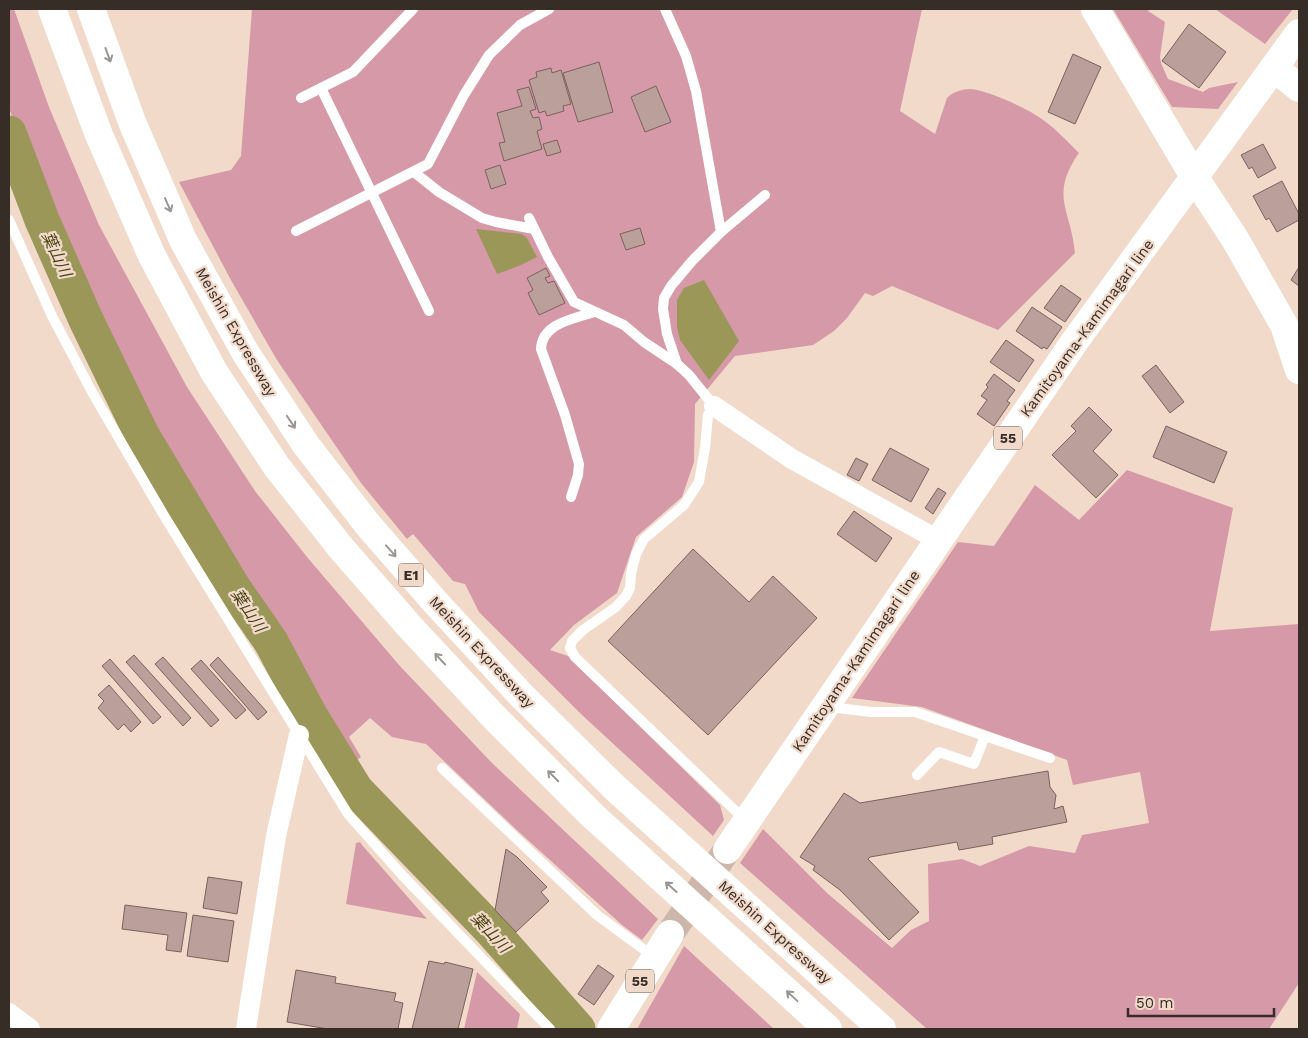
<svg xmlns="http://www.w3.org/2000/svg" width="1308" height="1038" viewBox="0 0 1308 1038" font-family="'Work Sans','Noto Sans JP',sans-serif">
<rect width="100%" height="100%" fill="#f2dacb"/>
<g fill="#d599a7">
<path d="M9,9H14L49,107L99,225L187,387L255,491L307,557L399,665L492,763L658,919L642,940L622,925L520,833L426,744L392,737L370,718L349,737L361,757L349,766L308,696L283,646L236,580L154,438L128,391L66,258L31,170L9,108Z"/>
<path d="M252,9H922L900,111L935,134L947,98C952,92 963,89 971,89C989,91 1024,107 1039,117C1054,127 1066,140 1079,153C1049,196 1071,209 1075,253L998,330L892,286L873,296L865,293L847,318L834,331L813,345L735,356L695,404L694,462L682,497L636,537L617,593L574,625L550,650L568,656L720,805L724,820L713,836L581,714L479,612L465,584L453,581L413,534L407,539L361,483L277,360L232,282L179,182L231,170L241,156Z"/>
<path d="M1113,9H1149L1148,11L1165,22L1160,57L1161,63L1168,79L1203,92L1209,88L1238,82L1218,109L1172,107Z"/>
<path d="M1215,9H1293L1265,44Z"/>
<path d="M1127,470L1233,508L1210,631L1299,624V983L1269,1029H927L740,863L763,829L827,893L892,948L911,930L929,921L928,864L962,859L980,866L1029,846L1075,853L1082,835L1149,823L1140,772L1073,785L1067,760L922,707L852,698L958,542L994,546L1035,485L1079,520Z"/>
<path d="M360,842L362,845L427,919L346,904L356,843Z"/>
<path d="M684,946L774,1029H637Z"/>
<path d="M477,972L520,1014L517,1029H464Z"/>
</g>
<g fill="#9a9759">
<path d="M476,229L522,234L527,238L537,257L521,265L497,274Z"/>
<path d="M704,280L739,341L709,380L680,340L677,326V300L684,288Z"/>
</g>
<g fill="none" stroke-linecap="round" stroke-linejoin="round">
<path stroke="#9a9759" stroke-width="35" d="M9,133L42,220L86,320L142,435L233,587L271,642L310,715L356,790L490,929L578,1029"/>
</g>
<g fill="#bb9f9a" stroke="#7b615d">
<path d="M1189,24L1226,52L1199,88L1162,61Z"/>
<path d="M1073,54L1101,67L1075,124L1048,112Z"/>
<path d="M599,62L613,112L578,122L563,73Z"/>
<path d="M551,68L552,73L561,70L571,104L563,106L564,111L547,116L545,111L539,113L529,80L537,77L536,72Z"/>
<path d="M656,86L671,122L645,132L631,97Z"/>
<path d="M529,87L536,109L530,111L533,118L539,117L542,129L537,131L542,149L504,161L499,143L505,142L497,113L522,106L517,90Z"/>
<path d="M557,140L561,152L547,156L543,144Z"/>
<path d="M1263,144L1276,168L1258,178L1252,167L1249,169L1241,155Z"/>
<path d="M500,165L506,184L491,189L485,170Z"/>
<path d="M1282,181L1299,214V220L1277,232L1269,218L1266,220L1253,196Z"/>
<path d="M640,228L645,244L626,250L620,234Z"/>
<path d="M1299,267V286L1291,280Z"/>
<path d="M546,268L550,276L545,278L548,283L554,281L565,303L539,315L528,293L533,290L527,278Z"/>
<path d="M1061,285L1081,299L1065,322L1044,308Z"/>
<path d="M1032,307L1062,327L1047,349L1043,347L1042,349L1016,331Z"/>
<path d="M1006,340L1034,360L1019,382L990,362Z"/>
<path d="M1156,365L1184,402L1170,413L1142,376Z"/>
<path d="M994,374L1015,390L1007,401L1010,403L994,426L977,414L987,400L981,396L988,387L986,385Z"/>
<path d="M1089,407L1112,430L1093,451L1118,475L1096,498L1052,455L1076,431L1071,426Z"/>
<path d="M1166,426L1227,452L1214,483L1153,457Z"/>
<path d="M890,448L929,469L911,502L872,480Z"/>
<path d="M856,458L868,464L859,481L847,475Z"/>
<path d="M938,488L946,493L933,514L925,508Z"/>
<path d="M854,511L892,538L876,562L837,534Z"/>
<path d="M693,549L749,602L773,576L817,618L708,735L608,641Z"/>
<path d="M134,655L191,718L183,726L126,662Z"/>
<path d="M163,657L219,720L211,727L155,664Z"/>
<path d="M218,657L267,712L258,720L210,665Z"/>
<path d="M110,659L161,717L153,724L102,666Z"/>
<path d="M201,660L246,710L236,719L191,669Z"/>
<path d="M109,685L141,722L131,732L124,724L118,730L98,708L104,701L98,695Z"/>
<path d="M1048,771L1050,787L1056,795L1054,809L1063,806L1067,822L992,837L993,844L959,850L957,842L870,857L868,859L919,912L889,940L840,890L813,870L815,866L800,857L844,793L860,803Z"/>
<path d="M506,849L517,857L547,887L541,892L549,901L516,932L495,910Z"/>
<path d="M208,877L242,882L237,914L203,908Z"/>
<path d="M125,905L187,913L181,952L166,950L168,935L122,929Z"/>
<path d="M193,915L234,921L228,962L187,956Z"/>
<path d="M429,961L444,964L445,962L473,969L458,1029H412Z"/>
<path d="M598,965L614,976L594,1005L578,994Z"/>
<path d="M296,970L336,977L335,983L396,993L394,1001L403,1003L398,1029H328L287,1022Z"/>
</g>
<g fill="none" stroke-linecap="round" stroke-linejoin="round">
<path stroke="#ccb7aa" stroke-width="28" stroke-dasharray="28 14" stroke-linecap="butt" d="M670,934L727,850"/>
<g stroke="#fff" stroke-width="10">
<path d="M665,9L686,56L696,91L721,232"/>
<path d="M321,88L429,311"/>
<path d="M301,98L353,72L413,9"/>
<path d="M414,172L439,192L482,218L496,222L534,229"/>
<path d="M529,218L548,257L574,302L624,325L644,342L677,364"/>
<path d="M9,220L52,316L92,392L163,514L348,814L403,876L550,1029"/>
<path d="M296,231L428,164L464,95L489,55L520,25L549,9"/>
<path d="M571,497L578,475L579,464L565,415L541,349C542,323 574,319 594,312"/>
<path d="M829,707L871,712H915L1050,758"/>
<path d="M442,768L597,915L654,957"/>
<path d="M917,775L939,752L974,764L985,736"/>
<path d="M746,821L575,657L570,648L572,641L583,630L616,607L626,596L630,588L631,574L636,554L644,539L684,505L699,482L705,448L708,415L714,406L689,375L677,364L667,334L663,309L664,298L671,286L692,261L721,232L765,195"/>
</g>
<g stroke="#fff" stroke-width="20">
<path d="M714,406L792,459L938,540"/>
<path d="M9,1013L30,1029"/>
<path d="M246,1029L276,836L299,735"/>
</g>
<g stroke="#fff" stroke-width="28">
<path d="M1095,9L1195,178L1235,239L1284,325L1299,370"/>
<path d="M1274,68L1299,88"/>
</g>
<g stroke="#fff" stroke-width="28">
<path d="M727,850L1075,341L1299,33"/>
<path d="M611,1029L670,934"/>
</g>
<g stroke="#fff" stroke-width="28">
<path d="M52,9L99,135L152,256L214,372L277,467L341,548L410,627L494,717L593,816L828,1029"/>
<path d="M91,9L132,122L183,240L245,352L306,445L368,525L436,603L521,695L614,787L882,1029"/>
</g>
</g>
<defs><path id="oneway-shaft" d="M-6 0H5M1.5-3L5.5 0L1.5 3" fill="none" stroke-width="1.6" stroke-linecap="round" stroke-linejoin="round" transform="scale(1.25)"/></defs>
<g stroke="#9a9693">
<use href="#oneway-shaft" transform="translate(108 55) rotate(70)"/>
<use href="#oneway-shaft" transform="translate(168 205) rotate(66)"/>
<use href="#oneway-shaft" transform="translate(291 422) rotate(56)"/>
<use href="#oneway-shaft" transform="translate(391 551) rotate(49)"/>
<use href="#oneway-shaft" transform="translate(440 659) rotate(-133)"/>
<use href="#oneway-shaft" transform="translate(553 776) rotate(-135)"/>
<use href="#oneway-shaft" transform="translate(671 887) rotate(-138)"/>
<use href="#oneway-shaft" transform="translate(792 996) rotate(-137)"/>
</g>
<g text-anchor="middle" stroke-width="4.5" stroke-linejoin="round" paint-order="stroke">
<g fill="#f2dacb" stroke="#6e6158" stroke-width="1">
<rect x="994" y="426.5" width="28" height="23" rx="4"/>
<rect x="398.5" y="563.5" width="25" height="23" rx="4"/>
<rect x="626" y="969.5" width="28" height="23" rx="4"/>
</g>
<g font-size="14" font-weight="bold" fill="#362d27">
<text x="1008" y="443">55</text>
<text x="411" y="580">E1</text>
<text x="640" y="986">55</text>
</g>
<g font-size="15" fill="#362d27" stroke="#f2dacb">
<text transform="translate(1087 328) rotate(-54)" y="5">Kamitoyama-Kamimagari line</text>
<text transform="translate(236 332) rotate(60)" y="5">Meishin Expressway</text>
<text transform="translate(482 652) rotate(47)" y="5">Meishin Expressway</text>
<text transform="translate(856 661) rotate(-56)" y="5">Kamitoyama-Kamimagari line</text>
<text transform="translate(775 932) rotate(42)" y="5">Meishin Expressway</text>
</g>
<g font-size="16" font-style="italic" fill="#484515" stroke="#f2dacb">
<text transform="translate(57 254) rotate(65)" y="6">葉山川</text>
<text transform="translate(249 610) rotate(56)" y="6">葉山川</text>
<text transform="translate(491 932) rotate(47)" y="6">葉山川</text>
</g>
</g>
<rect width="1308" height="1038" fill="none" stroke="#362d27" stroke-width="20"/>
<path d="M1128 1008v8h146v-8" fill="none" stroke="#362d27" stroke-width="2.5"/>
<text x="1136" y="1008" font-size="15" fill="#362d27" stroke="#f2dacb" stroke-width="4" paint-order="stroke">50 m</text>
</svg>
